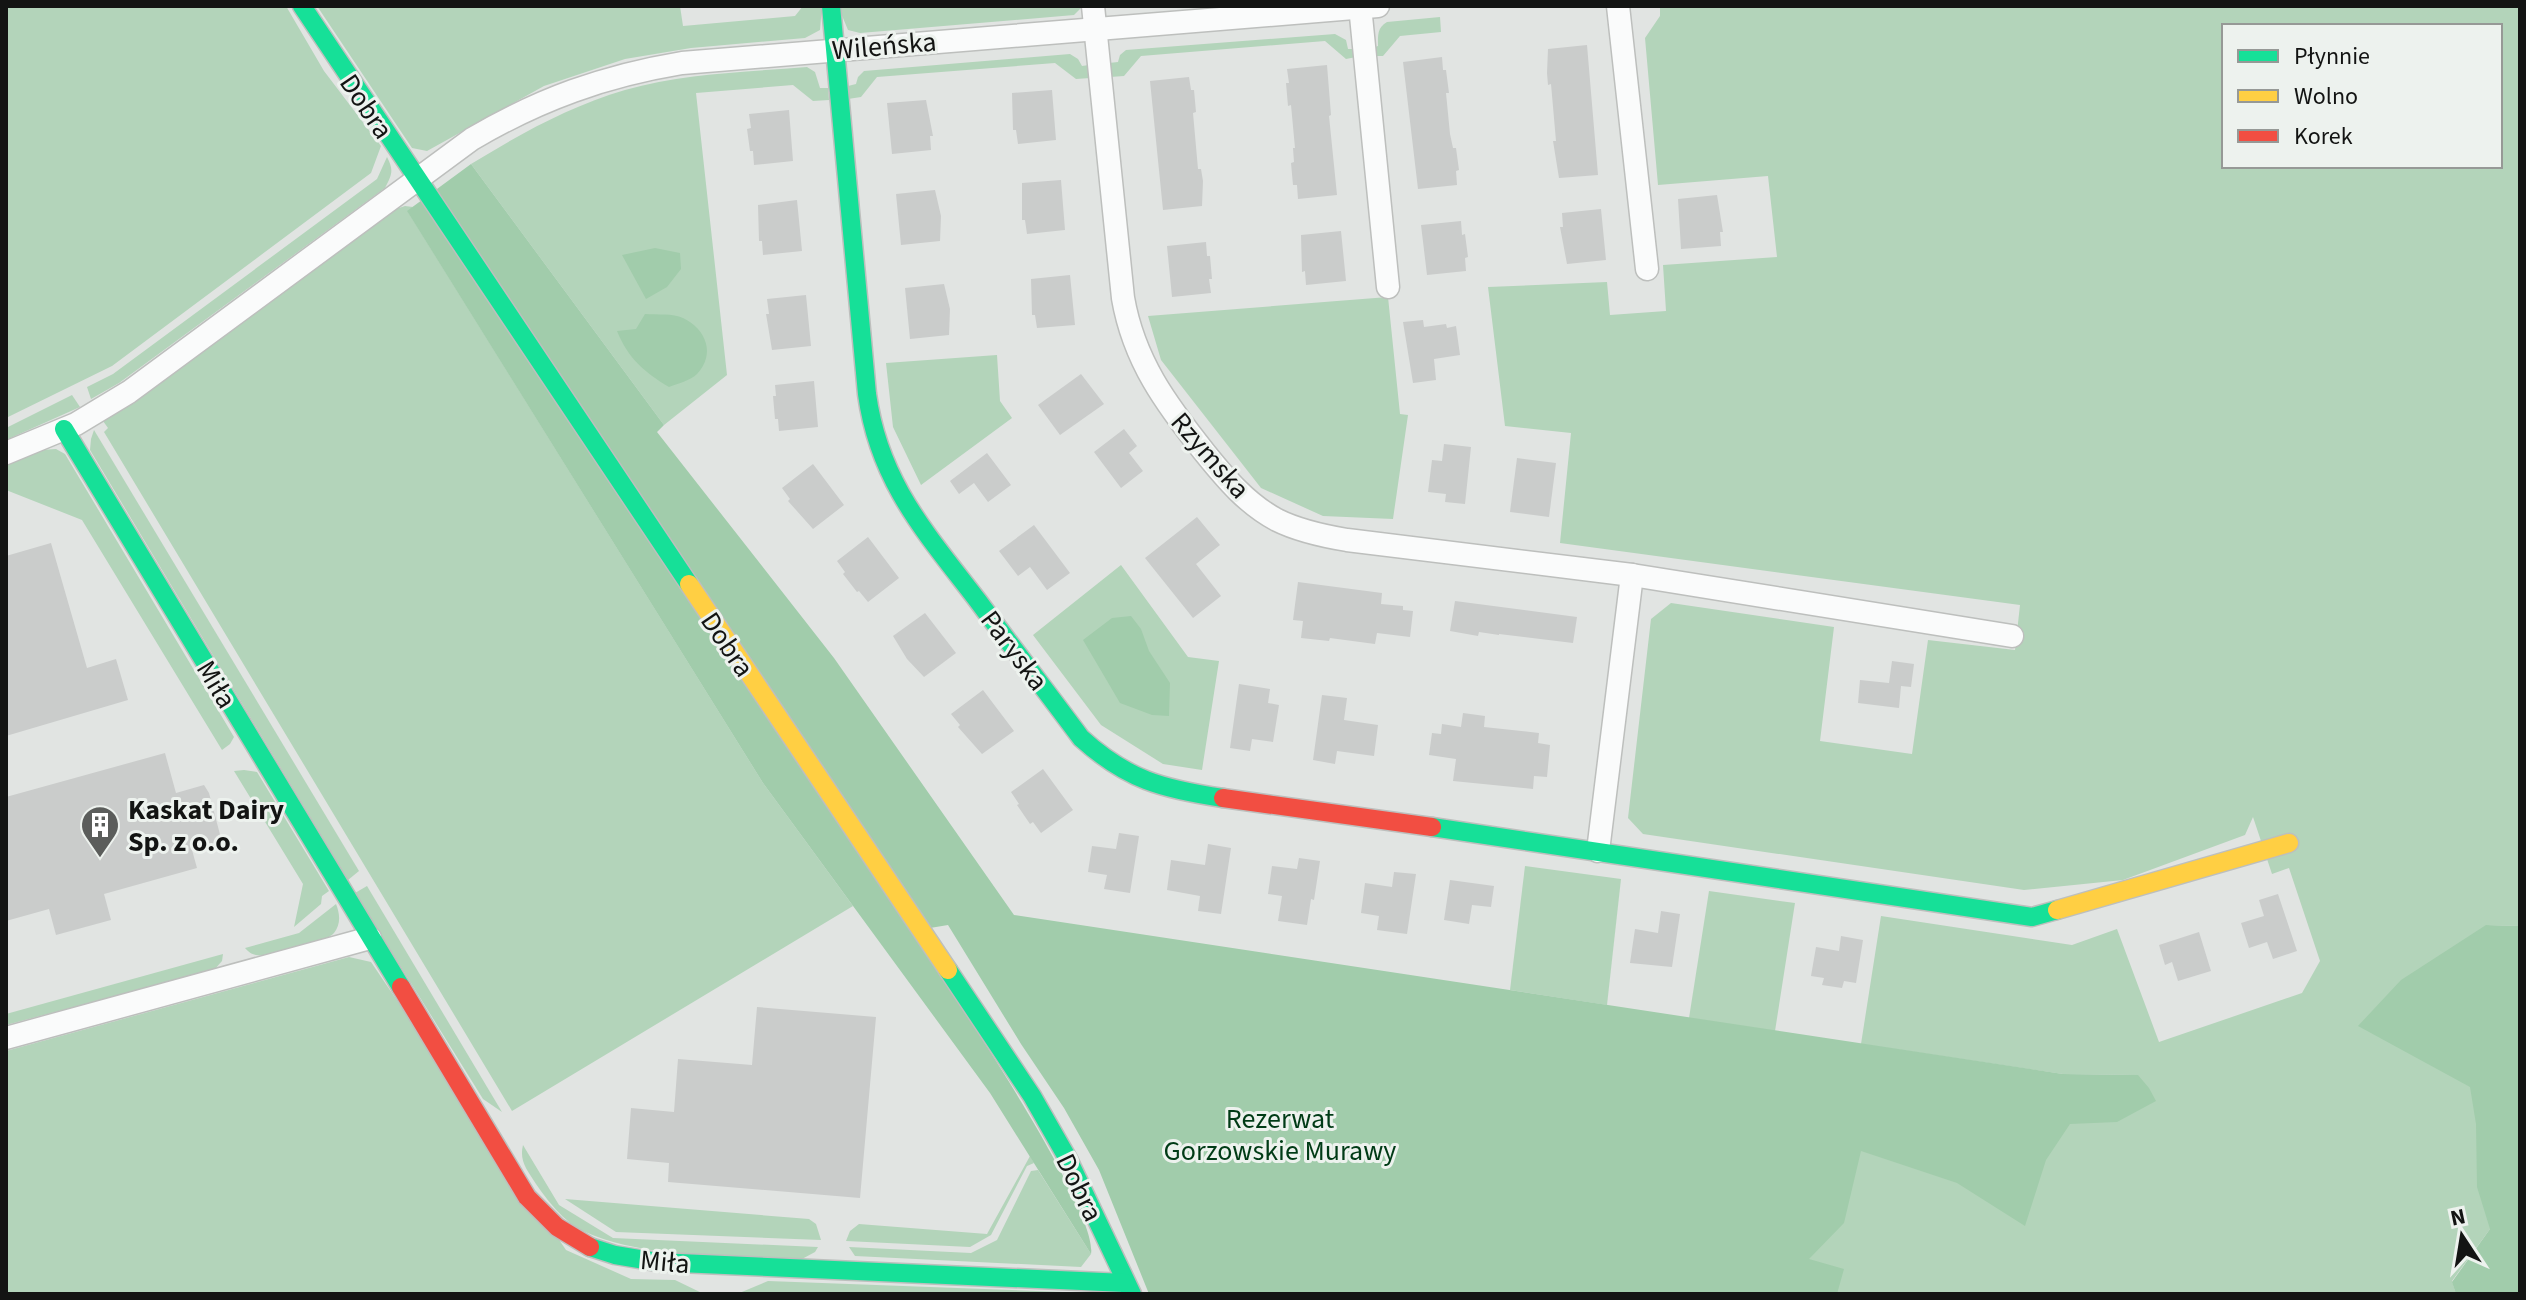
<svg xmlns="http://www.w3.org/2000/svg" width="2526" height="1300" viewBox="0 0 2526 1300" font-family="'Source Sans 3',sans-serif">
<rect width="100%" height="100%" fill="#e1e4e2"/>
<g fill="#b3d4ba" fill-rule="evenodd">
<path d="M6,6H286L324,71L381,146L371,173L112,366L6,418Z"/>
<path d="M317,6H680L683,26L795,16L803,6H822L820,30L805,38L691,48L625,59L544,86L427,151L412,148Z"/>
<path d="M838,6H1083L1074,15L860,33L848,30Z"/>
<path d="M1660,6H2520V926L2486,925L2520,935L2490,1229L2452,1281L2456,1294H1174L2134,1075L2063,1074L1861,1044L1881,916L2072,945L2117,929L2159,1042L2302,993L2320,961L2289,868L2272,874L2253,817L2245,835L2123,880L2024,890L1643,834L1628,818L1651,619L1671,603L1834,627L1820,741L1912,754L1928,640L2015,650L2020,605L1560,543L1571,433L1505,426L1488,287L1607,282L1610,315L1666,311L1663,265L1777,257L1768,176L1658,185L1645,38L1660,16ZM2224,26H2500V166H2224Z"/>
<path d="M1440,17L1441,32L1400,36L1383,56H1373L1372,48L1378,46C1378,35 1377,28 1387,22Z"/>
<path d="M1335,34L1346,40L1348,49H1355L1356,57L1346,59L1325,41L1141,56L1124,76L1110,77L1109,63L1118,62L1120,55L1126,50Z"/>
<path d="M1070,54L1078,59L1082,66L1089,65L1090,78L1076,79L1055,63L877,77L861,97L848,99V86L856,84L858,77L864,71Z"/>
<path d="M807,67L815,72L820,88H828L829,100L813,101L793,85L696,93L727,375L664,425L471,164C520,134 570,106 625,90C683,73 747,72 807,67Z"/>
<path d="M387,157C394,170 392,175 385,188L119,383L91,399L87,387L113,374L377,179Z"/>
<path d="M405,206L413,207L408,212L763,783L853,906L512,1111L104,432L108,428L103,421L134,403L396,209Z"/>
<path d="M1388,297L1400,414L1408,415L1393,519L1323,516L1261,488L1161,360L1148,316Z"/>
<path d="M997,355L1000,401L1012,418L921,485L893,427L886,363Z"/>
<path d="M72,395L80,407L6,440V428Z"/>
<path d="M94,430L359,871L348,880L90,450L91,439Z"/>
<path d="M56,449L65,454L234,737L230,744L222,750L82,520L6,490V465L41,450Z"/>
<path d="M1121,565L1188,657L1219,661L1202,770L1163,764L1101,725L1033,635Z"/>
<path d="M244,770L257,772L329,891L322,896L321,904L294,927L303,884L234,771Z"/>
<path d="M1525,866L1621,879L1607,1005L1510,990Z"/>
<path d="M367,886L502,1112L483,1099L355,893Z"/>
<path d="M1709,891L1795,903L1775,1031L1689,1018Z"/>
<path d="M336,904C340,914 341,924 334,933C326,943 269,958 256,955C251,954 249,952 245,948L299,933Z"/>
<path d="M223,954L222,961L214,970L6,1025V1014Z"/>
<path d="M349,957L371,962L566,1250L631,1279L675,1280L704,1294H6V1051Z"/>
<path d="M523,1145L559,1205L613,1238L818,1247L815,1252L802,1259C733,1255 647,1260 583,1231C564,1222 547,1200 536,1184C527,1170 519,1161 523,1145Z"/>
<path d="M1030,1156L1034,1163L1027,1166L991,1235L970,1247L846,1241L850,1231L859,1224L987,1234Z"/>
<path d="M1038,1170L1091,1254L1081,1267L855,1256L849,1247L971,1253L997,1240L1031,1171Z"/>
<path d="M565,1199L809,1219L816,1224L821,1240L616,1232Z"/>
<path d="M768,1281L1116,1294H737Z"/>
</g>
<g fill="#a1ccab">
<path d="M471,164L664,425L657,432L834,658L1014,915L2063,1074L2138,1075L2149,1088L2156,1101L2117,1122L2070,1124L2046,1160L2025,1226L1957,1183L1861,1151L1844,1223L1809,1259L1844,1269L1837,1294H1149L1099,1170L1064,1108L1021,1044L948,925L912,931C944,981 1099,1208 1091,1254L990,1093L763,783L407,211Z"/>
<path d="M655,248L680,253L681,269L667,287L646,299L622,255Z"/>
<path d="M645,314C657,315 673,313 683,318C706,329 716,354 697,374C691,380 677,384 669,387C644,372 628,358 617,331L636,329Z"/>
<path d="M1131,616L1141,629L1149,651L1170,683L1169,716L1152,715L1120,703L1083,640L1112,618Z"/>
<path d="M2486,925L2520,926V1294H2456L2452,1282L2490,1229L2477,1187L2476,1124L2470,1087L2358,1026L2401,980Z"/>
</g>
<g fill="#cacccb">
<path d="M1587,45L1598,175L1559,178L1553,141H1556L1551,84L1548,85L1547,73L1548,49Z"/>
<path d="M1442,57L1443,70H1446L1449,93H1446L1450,134L1453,148H1456L1459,170L1456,171L1457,185L1418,189L1403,62Z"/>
<path d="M1327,65L1331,115L1329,116L1337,195L1298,199L1297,185H1293L1291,163L1294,162L1293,148H1295L1291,105L1288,106L1286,83H1289L1287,69Z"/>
<path d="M1189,77L1191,90H1194L1196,112L1193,113L1198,169H1201L1203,181L1202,206L1163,210L1150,81Z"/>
<path d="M1052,90L1056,140L1018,144L1016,130H1013L1012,93Z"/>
<path d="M926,100L933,136H930L931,150L892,154L887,103Z"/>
<path d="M789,110L793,161L754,165L753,151H750L747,129L751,128L749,114Z"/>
<path d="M1061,180L1065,230L1027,234L1025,220H1022V183Z"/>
<path d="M935,190L941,216L940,241L901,245L896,194Z"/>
<path d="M1717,195L1723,232H1720L1721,246L1681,249L1678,199Z"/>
<path d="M797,200L802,251L763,255L762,241H759L758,205Z"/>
<path d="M1601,209L1606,260L1567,264L1560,227H1563L1562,213Z"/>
<path d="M1461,221L1462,235L1465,234L1468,257L1465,258L1466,271L1427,275L1421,225Z"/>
<path d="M1341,231L1346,281L1306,285L1305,271L1302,272L1301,235Z"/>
<path d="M1206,242L1207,256H1210L1212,279H1209L1211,293L1172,297L1167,246Z"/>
<path d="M1070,275L1075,325L1037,328L1035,315H1032L1031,279Z"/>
<path d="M944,284L950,309L949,335L910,339L905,288Z"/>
<path d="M806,295L811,346L772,350L766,314H769L767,299Z"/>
<path d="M1423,320L1424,327L1446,324L1447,328L1456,326L1460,355L1434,359L1436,380L1413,383L1403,322Z"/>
<path d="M1081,374L1104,404L1060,435L1038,405Z"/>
<path d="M814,381L818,427L779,431L778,419H775L773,396H776L775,385Z"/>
<path d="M1124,429L1137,446L1129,453L1143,471L1121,488L1094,452Z"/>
<path d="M1444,444L1471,447L1465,504L1445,502L1446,494L1428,492L1432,460L1442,461Z"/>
<path d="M987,453L1011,485L988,502L974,483L959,494L950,481Z"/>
<path d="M1517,458L1556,463L1549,517L1510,512Z"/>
<path d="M813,464L844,505L813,529L788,501L790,499L782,488Z"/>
<path d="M1197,517L1220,545L1196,564L1221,596L1193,618L1145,558Z"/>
<path d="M1034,525L1070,573L1047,590L1030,567L1018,576L999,551Z"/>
<path d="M868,537L899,578L868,602L859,591L857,592L843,574L845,572L837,561Z"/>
<path d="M51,543L87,668L116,659L128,700L6,736V556Z"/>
<path d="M1298,582L1382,593L1381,604L1403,606V610L1413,611L1410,637L1377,633L1375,644L1330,638L1329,641L1301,638L1303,621L1293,620Z"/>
<path d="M1455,601L1577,617L1573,643L1499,634V635L1479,632L1478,636L1450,631Z"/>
<path d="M925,613L956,653L924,677L907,659L893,636Z"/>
<path d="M1892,661L1914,664L1911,687L1901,686L1899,708L1858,703L1860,680L1889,683Z"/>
<path d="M1239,684L1270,689L1268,703L1279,705L1273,742L1252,739L1250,751L1230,748Z"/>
<path d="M983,690L1014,731L982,754L958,727L960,725L951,714Z"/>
<path d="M1322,695L1347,698L1344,720L1378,725L1374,756L1337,751L1335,764L1313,760Z"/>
<path d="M1463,713L1485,716L1484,727L1539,733L1538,743L1550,745L1547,777L1534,776L1533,789L1453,781L1456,759L1429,755L1432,733L1441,734L1442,724L1461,727Z"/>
<path d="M165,753L176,793L204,785L209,793L222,842L192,850L197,868L104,894L111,920L56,935L49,909L6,921V797Z"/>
<path d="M1043,769L1073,810L1041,833L1033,822L1030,824L1017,805L1019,804L1011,792Z"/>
<path d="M1119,833L1139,836L1130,893L1104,889L1107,875L1088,872L1092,846L1116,849Z"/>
<path d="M1208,844L1231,848L1221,914L1198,911L1200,896L1167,890L1171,860L1205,865Z"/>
<path d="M1299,858L1320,861L1314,900L1311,899L1307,925L1278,921L1282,896L1268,894L1272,866L1297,869Z"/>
<path d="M1394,872L1416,874L1407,934L1377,930L1379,916L1361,913L1365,883L1392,887Z"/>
<path d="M1450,880L1494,886L1491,907L1472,905L1469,924L1444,920Z"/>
<path d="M2278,894L2297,951L2273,959L2267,942L2249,948L2241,923L2264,916L2259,900Z"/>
<path d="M1661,911L1680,914L1672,967L1630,963L1635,929L1658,933Z"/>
<path d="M2199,932L2211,971L2178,981L2172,962L2165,965L2159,945Z"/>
<path d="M1841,936L1863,940L1856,983L1844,981L1842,988L1822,985L1824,978L1811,976L1816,947L1839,951Z"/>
<path d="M757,1007L876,1017L860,1198L668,1182L669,1163L627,1159L631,1108L674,1112L678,1059L752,1065Z"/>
</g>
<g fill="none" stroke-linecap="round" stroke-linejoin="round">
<g stroke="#bdbfbd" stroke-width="25">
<g id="street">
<path d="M1093,6L1123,298C1134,361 1166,404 1205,453C1226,479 1247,504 1277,520C1299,531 1323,536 1347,540L1632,575L2012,636"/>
<path d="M1360,6L1388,287"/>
<path d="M1618,6L1647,269"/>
<path d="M6,453L76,424L129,392L472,139C540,99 604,76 682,63L1378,6"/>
<path d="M1598,851L1632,575"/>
<path d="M6,1038L370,938"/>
</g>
</g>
<g stroke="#bdbfbd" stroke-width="21">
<g id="fast">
<path d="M302,6L689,584"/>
<path d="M831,6L867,394C879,482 926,533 978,601C1012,647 1047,692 1081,738C1127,780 1163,789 1223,798"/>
<path d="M64,429L401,987"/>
<path d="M1432,827L2032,917L2057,910"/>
<path d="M948,970L1032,1096L1068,1159L1132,1294"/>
<path d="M590,1247L615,1255L657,1262L1125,1283"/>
</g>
</g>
<g stroke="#bdbfbd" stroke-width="21">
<g id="slow">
<path d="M689,584L948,970"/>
<path d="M2057,910L2289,843"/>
</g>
</g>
<g stroke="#bdbfbd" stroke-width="21">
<g id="jam">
<path d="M1223,798L1432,827"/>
<path d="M401,987L527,1197L557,1227L590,1247"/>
</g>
</g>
<use href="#street" stroke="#fafbfb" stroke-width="22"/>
<use href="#fast" stroke="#16e098" stroke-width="18"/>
<use href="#slow" stroke="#ffcf43" stroke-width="18"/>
<use href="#jam" stroke="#f24e42" stroke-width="18"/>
</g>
<defs>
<g id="building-pin" transform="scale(2)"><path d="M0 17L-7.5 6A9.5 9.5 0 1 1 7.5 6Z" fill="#5b5d5b" stroke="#edf2ee"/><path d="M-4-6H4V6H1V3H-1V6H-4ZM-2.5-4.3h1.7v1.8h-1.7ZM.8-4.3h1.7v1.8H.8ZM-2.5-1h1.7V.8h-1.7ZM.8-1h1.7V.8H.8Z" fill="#fff"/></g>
</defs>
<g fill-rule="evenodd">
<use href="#building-pin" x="100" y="825"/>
</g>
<g text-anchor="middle" stroke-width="6" stroke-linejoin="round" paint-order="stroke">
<g font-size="28" fill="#131413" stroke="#edf2ee">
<text transform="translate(884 45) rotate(-5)" y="10">Wileńska</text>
<text transform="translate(367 106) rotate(56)" y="10">Dobra</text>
<text transform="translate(1211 455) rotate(49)" y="10">Rzymska</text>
<text transform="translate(728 644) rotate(56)" y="10">Dobra</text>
<text transform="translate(1015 650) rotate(53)" y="10">Paryska</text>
<text transform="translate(217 684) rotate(59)" y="10">Miła</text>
<text transform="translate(1080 1187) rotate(64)" y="10">Dobra</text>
<text transform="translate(665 1261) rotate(5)" y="10">Miła</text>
</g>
<g font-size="28" font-weight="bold" fill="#131413" stroke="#edf2ee" text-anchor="start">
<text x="128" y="819">Kaskat Dairy<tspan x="128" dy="32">Sp. z o.o.</tspan></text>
</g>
<g font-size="28" fill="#003b16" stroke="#edf2ee">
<text x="1280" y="1128">Rezerwat<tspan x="1280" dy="32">Gorzowskie Murawy</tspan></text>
</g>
</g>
<rect width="2526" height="1300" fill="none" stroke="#131413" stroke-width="16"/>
<rect x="2222" y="24" width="280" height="144" fill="#edf2ee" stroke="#969996" stroke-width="2"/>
<rect x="2238" y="50" width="40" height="12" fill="#16e098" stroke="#969996" stroke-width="2"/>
<text x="2294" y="64" font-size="24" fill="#131413">Płynnie</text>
<rect x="2238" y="90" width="40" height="12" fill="#ffcf43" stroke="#969996" stroke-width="2"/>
<text x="2294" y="104" font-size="24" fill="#131413">Wolno</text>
<rect x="2238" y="130" width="40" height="12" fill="#f24e42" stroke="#969996" stroke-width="2"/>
<text x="2294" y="144" font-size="24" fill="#131413">Korek</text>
<g transform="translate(2462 1236) rotate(348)" stroke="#edf2ee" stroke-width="6" paint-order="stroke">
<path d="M0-6L14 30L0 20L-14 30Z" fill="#131413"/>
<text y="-12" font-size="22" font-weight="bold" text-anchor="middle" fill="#131413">N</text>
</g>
</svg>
